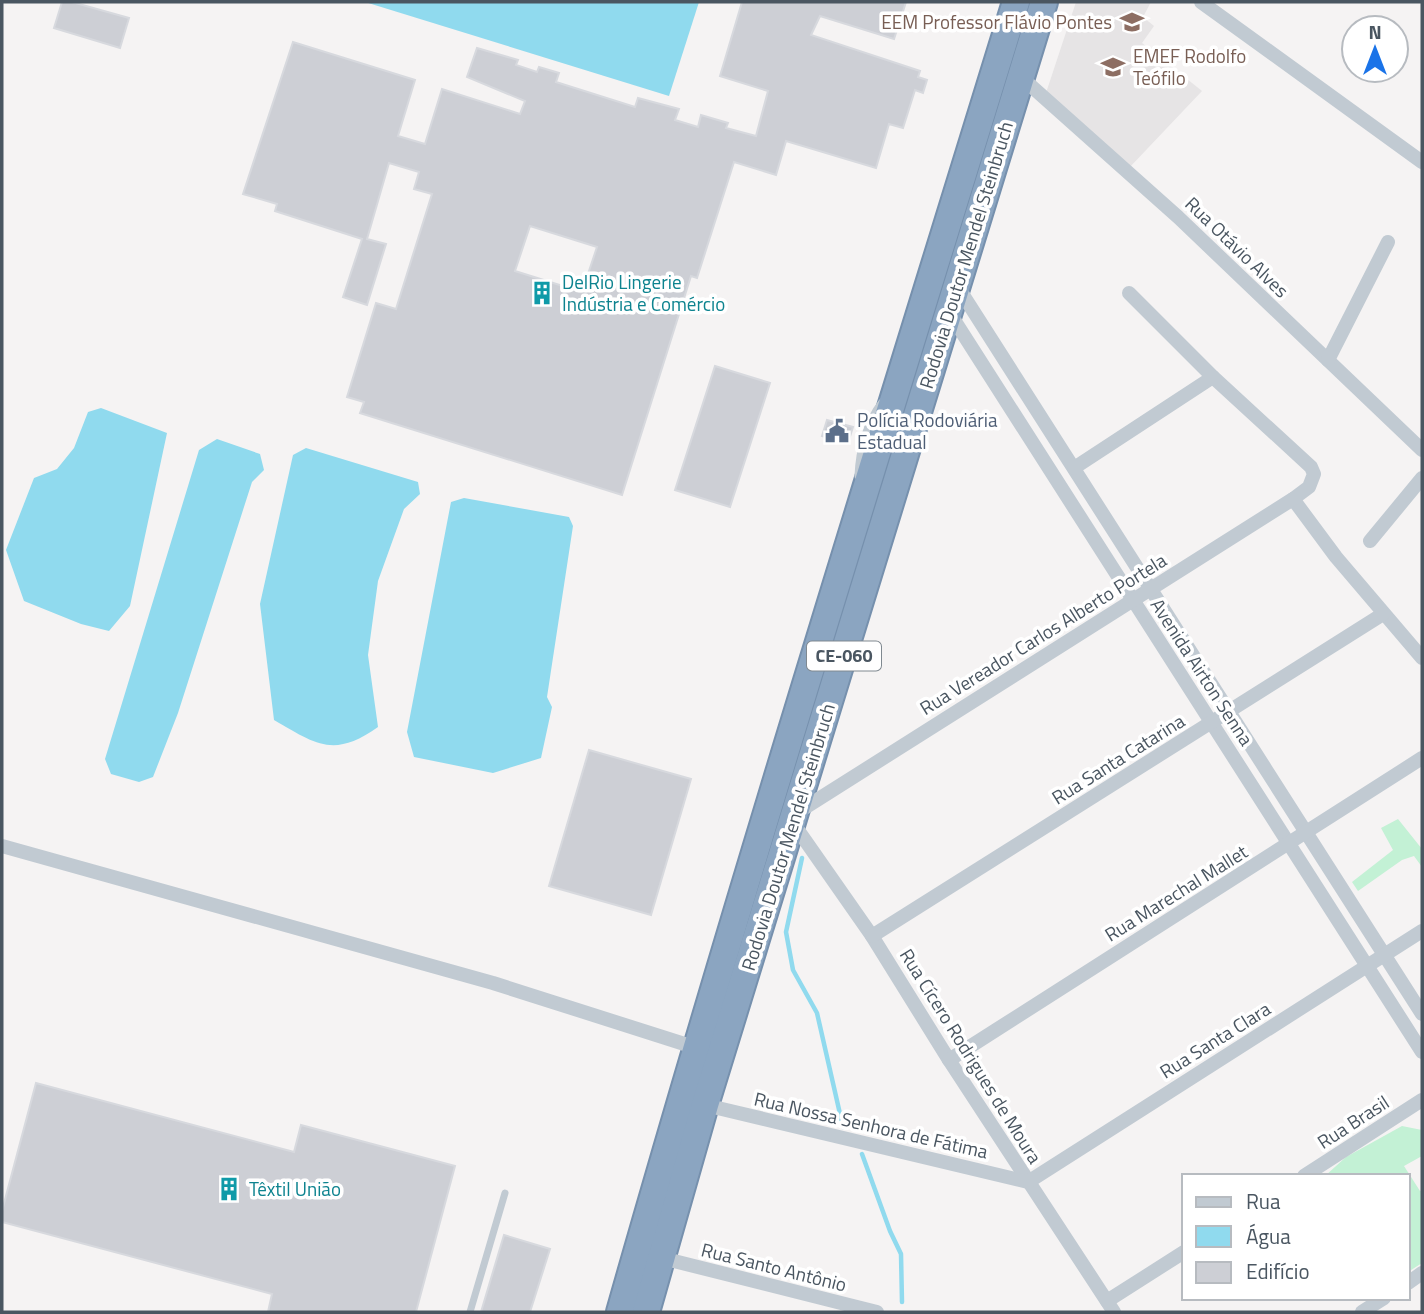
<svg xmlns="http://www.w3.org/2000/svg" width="1424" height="1314" viewBox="0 0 1424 1314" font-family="'Titillium Web',sans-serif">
<rect width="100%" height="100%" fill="#f5f3f3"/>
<path fill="#e6e4e5" d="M1076,2H1151L1143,17L1154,26L1142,43L1202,91L1129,168L1045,96Z"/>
<g fill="#c3f1d5">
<path d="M1398,819L1422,849V867L1414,856L1402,860L1358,891L1352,882L1393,850L1381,828Z"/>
<path d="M1402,1126L1422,1130V1156L1404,1166L1420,1191L1422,1190V1263L1408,1272V1176H1325L1346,1157Z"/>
</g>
<g fill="#90daee">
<path d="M365,2H699L669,96Z"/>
<path d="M101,408L167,433L130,606L109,631L81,624L24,601L6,550L34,478L57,469L74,448L88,412Z"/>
<path d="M217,439L260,454L264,470L252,482L178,713L153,777L139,782L111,774L105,759L199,450Z"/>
<path d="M306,448L418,482L420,494L404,509L378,581L368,655L378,727C334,758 317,745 274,720L260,604L293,455Z"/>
<path d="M464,498L569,517L573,526L547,697L552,707L541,758L493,773L414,757L407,732L451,502Z"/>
</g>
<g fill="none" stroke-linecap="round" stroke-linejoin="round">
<g stroke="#90daee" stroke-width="4.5">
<path d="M802,858L786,932L793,970L817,1013L843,1127"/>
<path d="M862,1154L890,1231L901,1254L902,1302"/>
</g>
</g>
<g fill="#cdcfd5" stroke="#d7d9de" stroke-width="2" fill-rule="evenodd">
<path d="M62,2H72L129,18L120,48L54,28Z"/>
<path d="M742,2H906L894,39L820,16L811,35L920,71L918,77L927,80L923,93L915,90L903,128L889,124L876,168L786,141L776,175L734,162L697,278L691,276L622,495L360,413L364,402L347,397L376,303L396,309L432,194L414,189L419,172L389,163L367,239L386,244L367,305L343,297L362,239L275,211L277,204L243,194L293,42L415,80L398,136L425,144L442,89L520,114L525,101L467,77L477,48L518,60L516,65L537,72L539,67L559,73L556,82L635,107L638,98L679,109L675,120L698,127L701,115L728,123L726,128L756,136L768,91L720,76ZM530,226L597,247L582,292L515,271Z"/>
<path d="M715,366L770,383L730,507L675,490Z"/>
<path d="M827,420L853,427L848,443L822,436Z"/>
<path d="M589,750L691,779L651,915L549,886Z"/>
<path d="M36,1083L294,1152L301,1125L455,1166L416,1312H268L272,1294L2,1222V1211Z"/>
<path d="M504,1235L550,1249L530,1312H481Z"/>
</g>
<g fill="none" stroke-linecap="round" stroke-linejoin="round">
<g stroke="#7690ad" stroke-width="30">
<g id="highway">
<path d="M620,1312C745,873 882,438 1016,2"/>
<path d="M646,1312L705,1105L1044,2"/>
</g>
</g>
<g stroke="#c1cad2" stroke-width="7">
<path d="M858,476C859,451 866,422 882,402"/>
<path d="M470,1312L505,1193"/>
</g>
<g stroke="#c1cad2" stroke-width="14">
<path d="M1201,2L1422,162"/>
<path d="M1021,77L1178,217L1422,450"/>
<path d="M956,284L1422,1014"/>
<path d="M949,312L1422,1052"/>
<path d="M1328,360L1388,242"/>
<path d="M1074,468L1213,377"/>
<path d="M1293,499L1336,557L1422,658"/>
<path d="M1370,541L1422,478"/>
<path d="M798,812L1293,499L1309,487L1314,474L1311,467L1213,377L1129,293"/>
<path d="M793,823L872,936L949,1060L1114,1312"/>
<path d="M2,846L493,983L697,1048"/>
<path d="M872,936L1383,614"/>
<path d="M949,1060L1422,758"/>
<path d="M705,1105L1028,1182L1422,931"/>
<path d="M1304,1176L1422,1100"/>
<path d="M662,1258L877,1312"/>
<path d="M1408,1283L1422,1273"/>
<path d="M1107,1301L1184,1252"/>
<path d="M1362,1312L1384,1298"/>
</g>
<use href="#highway" stroke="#8ba5c1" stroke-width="26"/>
</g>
<defs>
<g id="school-bare" transform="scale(1.89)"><path d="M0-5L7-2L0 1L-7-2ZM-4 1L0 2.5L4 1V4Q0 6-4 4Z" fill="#8d6e63" stroke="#fff" stroke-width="2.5" paint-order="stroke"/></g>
<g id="building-bare" transform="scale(1.89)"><path d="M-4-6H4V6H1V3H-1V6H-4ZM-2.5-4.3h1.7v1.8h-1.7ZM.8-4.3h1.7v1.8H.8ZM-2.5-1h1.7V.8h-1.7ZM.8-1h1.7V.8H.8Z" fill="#0f9aa8" stroke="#fff" stroke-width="2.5" paint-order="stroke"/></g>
<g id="civic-bare" transform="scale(1.89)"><path d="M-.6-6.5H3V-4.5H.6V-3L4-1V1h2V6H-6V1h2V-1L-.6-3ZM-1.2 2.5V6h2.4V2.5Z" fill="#5c6f8a" stroke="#fff" stroke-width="2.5" paint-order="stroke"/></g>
</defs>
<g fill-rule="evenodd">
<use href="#school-bare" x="1132" y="22"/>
<use href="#school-bare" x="1113" y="67"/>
<use href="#building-bare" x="542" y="293"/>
<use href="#civic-bare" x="837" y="431"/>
<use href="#building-bare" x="229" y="1189"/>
</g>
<g text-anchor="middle" stroke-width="7" stroke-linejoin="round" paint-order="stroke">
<rect fill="#fff" stroke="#808990" stroke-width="2" x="807" y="641.5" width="74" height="29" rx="5"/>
<g font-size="18" font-weight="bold" fill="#4a5661">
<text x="844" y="662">CE-060</text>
</g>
<g font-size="19" fill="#785e54" stroke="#fff" text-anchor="end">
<text x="1112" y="29">EEM Professor Flávio Pontes</text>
<text x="1133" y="63" text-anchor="start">EMEF Rodolfo<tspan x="1133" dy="22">Teófilo</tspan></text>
</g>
<g font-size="19" fill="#4a5661" stroke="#fff">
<text transform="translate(1237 247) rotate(44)" y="7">Rua Otávio Alves</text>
<text transform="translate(966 255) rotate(-73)" y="7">Rodovia Doutor Mendel Steinbruch</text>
<text transform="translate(1043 634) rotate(-32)" y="7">Rua Vereador Carlos Alberto Portela</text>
<text transform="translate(1202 672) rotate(57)" y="7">Avenida Airton Senna</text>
<text transform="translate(1118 759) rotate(-32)" y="7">Rua Santa Catarina</text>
<text transform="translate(788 837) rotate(-73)" y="7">Rodovia Doutor Mendel Steinbruch</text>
<text transform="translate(1176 893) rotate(-32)" y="7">Rua Marechal Mallet</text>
<text transform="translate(1215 1040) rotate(-32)" y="7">Rua Santa Clara</text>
<text transform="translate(971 1056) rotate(58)" y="7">Rua Cícero Rodrigues de Moura</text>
<text transform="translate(1353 1122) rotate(-33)" y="7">Rua Brasil</text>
<text transform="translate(871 1125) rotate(13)" y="7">Rua Nossa Senhora de Fátima</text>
<text transform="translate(774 1267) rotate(14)" y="7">Rua Santo Antônio</text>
</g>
<g font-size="19" fill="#0d838f" stroke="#fff" text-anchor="start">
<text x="562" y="289">DelRio Lingerie<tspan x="562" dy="22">Indústria e Comércio</tspan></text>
<text x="249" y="1196">Têxtil União</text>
</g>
<g font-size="19" fill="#4e5e75" stroke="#fff" text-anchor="start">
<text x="857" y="427">Polícia Rodoviária<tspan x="857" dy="22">Estadual</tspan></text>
</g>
</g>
<rect width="1424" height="1314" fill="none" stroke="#4a5661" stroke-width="7"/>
<rect x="1182" y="1174" width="228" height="126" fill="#ffffff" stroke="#b7bbc0" stroke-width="2"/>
<rect x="1196" y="1197" width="35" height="10" fill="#c1cad2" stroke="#b7bbc0" stroke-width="2"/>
<text x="1246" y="1209" font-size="21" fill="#4a5661">Rua</text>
<rect x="1196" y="1226" width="35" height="21" fill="#90daee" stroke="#b7bbc0" stroke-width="2"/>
<text x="1246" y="1244" font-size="21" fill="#4a5661">Água</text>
<rect x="1196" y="1262" width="35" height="21" fill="#cdcfd5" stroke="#b7bbc0" stroke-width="2"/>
<text x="1246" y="1279" font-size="21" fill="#4a5661">Edifício</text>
<g transform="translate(1375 49)"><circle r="33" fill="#ffffff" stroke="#b7bbc0" stroke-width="2"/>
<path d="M0-5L12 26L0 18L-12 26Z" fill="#1a73e8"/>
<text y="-10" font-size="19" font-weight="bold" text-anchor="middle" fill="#4a5661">N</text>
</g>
</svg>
